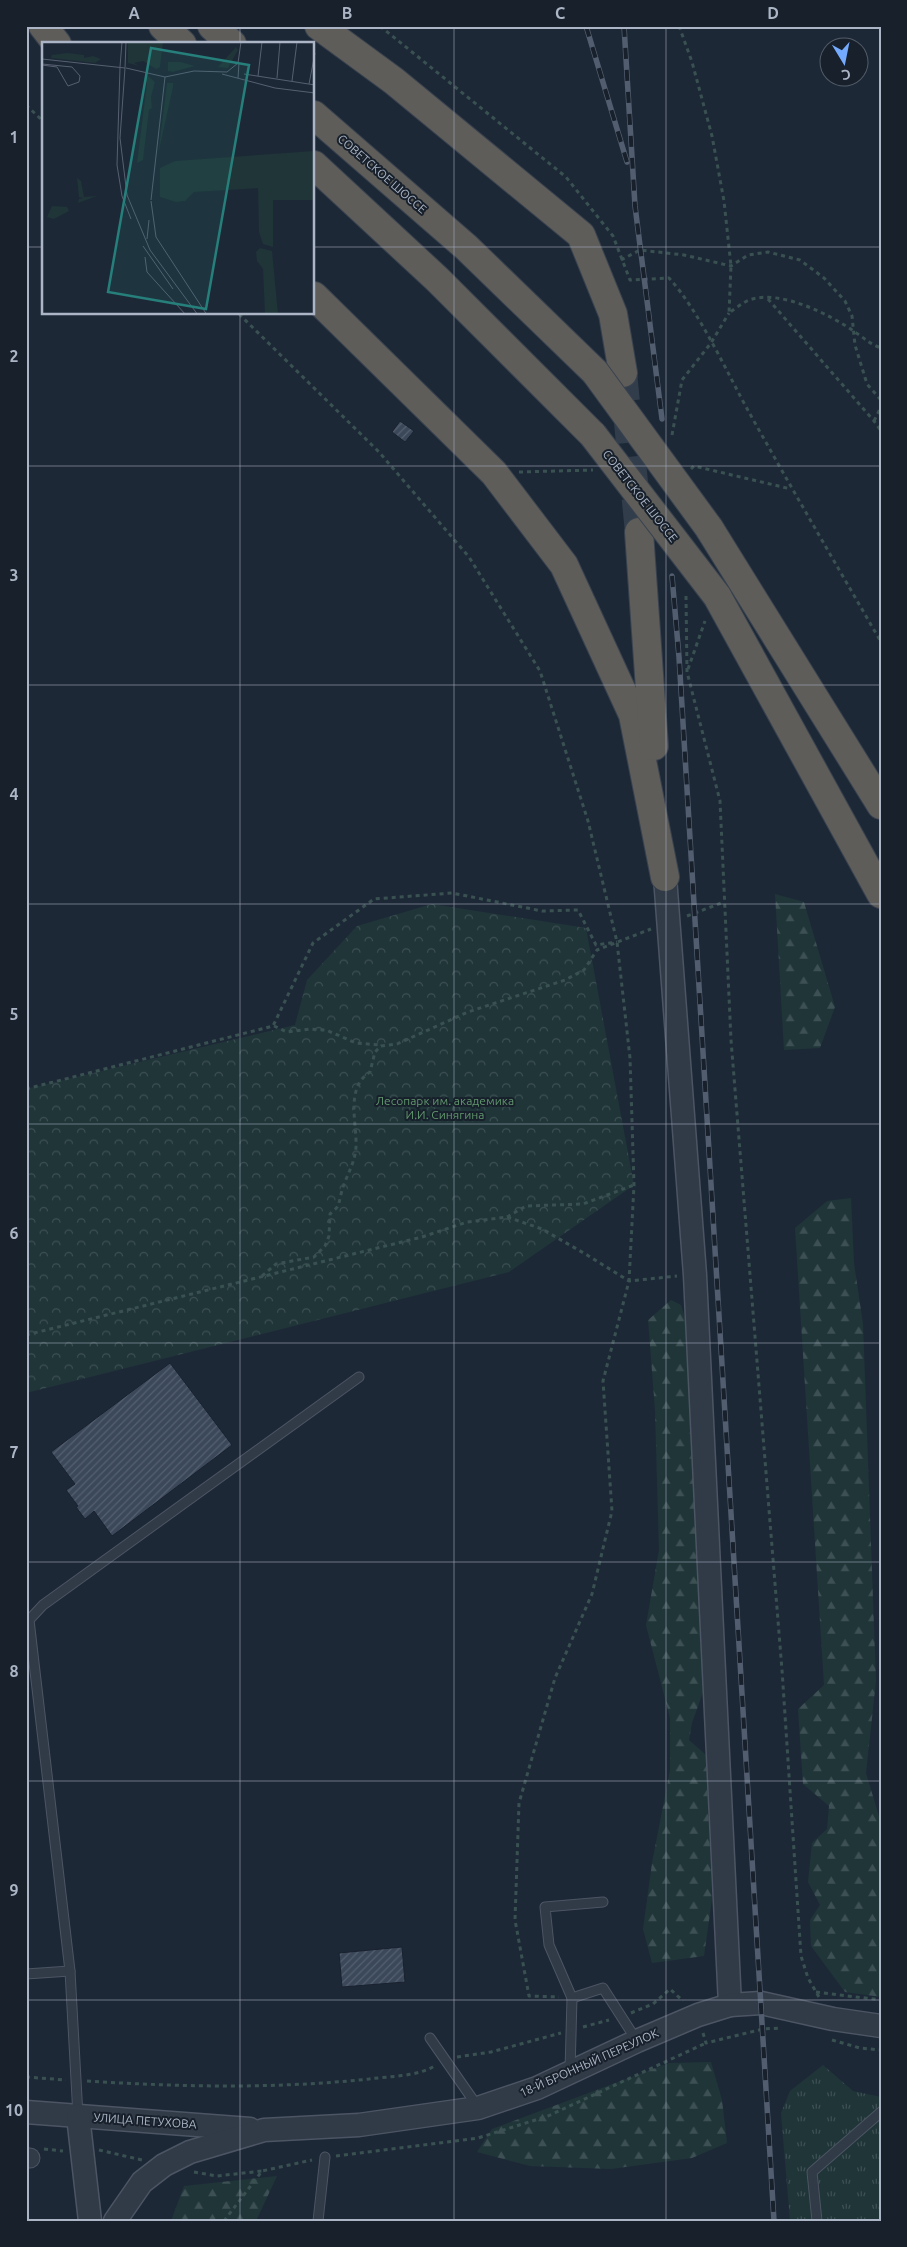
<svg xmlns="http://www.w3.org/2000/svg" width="907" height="2247" viewBox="0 0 907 2247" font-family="Ubuntu,sans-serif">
<defs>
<pattern id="grass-tufts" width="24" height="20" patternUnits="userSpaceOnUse" patternTransform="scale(1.25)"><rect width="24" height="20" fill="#1f3538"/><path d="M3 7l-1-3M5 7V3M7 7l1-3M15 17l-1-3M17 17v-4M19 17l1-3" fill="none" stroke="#3d5053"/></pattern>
<pattern id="forest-firs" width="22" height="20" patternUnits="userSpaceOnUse" patternTransform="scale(1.25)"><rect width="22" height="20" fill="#1f3538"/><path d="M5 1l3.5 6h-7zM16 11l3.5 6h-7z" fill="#3d5053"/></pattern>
<pattern id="park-crowns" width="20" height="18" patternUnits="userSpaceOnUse" patternTransform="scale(1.25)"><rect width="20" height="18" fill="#1f3538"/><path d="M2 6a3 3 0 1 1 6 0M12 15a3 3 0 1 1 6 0" fill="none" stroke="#3d5053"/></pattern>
<pattern id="building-hatch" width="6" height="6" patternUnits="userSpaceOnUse" patternTransform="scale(1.25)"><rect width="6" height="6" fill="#3b485a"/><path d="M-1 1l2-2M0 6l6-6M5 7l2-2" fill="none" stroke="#556070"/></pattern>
</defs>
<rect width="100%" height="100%" fill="#1d2837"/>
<path fill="url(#grass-tufts)" d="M823,2065L853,2091L881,2097V2221H790L781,2113L790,2091Z"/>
<g fill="url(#forest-firs)">
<path d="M775,894L804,902L835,1007L820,1048L784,1050Z"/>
<path d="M851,1198L854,1263L863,1324L876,1681L866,1773L881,1823V1997L845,1992L811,1946L810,1920L820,1905L808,1882L812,1843L827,1829L829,1806L803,1784L798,1709L824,1685L795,1228L827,1201Z"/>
<path d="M671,1300L681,1305L687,1324L706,1684L692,1723L689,1740L706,1755L712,1899L704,1956L652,1963L643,1929L652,1863L670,1770V1718L646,1625L659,1550L655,1410L648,1320Z"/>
<path d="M711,2062L722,2100L727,2143L692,2158L611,2169L530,2166L477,2152L492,2129L669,2063Z"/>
<path d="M277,2176L256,2221H171L184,2186Z"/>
</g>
<path fill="url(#park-crowns)" d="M432,904L586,928L634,1185L509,1272L26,1393V1089L295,1025L307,980L357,926Z"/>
<g fill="url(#building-hatch)" stroke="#19212e">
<path d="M400,421L414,431L405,442L392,432Z"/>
<path d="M170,1363L232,1445L112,1536L94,1511L85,1519L76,1507L78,1506L66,1490L75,1484L51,1452Z"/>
<path d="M402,1947L405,1982L342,1987L339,1953Z"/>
</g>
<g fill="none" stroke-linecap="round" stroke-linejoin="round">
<path stroke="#323d4c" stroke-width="28" stroke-dasharray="28 14" stroke-linecap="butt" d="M623,373L639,532"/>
<g stroke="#4c5563" stroke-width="11">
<g id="service">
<path d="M26,1974L70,1971"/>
<path d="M572,1998L603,1988L637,2041"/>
<path d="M430,2038L478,2107"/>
<path d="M570,2071L572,1998L549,1945L545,1907L603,1902"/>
<path d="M78,2116L70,1971L29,1620L43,1605L359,1377"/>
<path d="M318,2221L325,2157"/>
<path d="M817,2221L812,2172L881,2112"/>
</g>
</g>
<g stroke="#4c5563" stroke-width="21">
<path id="minor" d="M26,2158H30"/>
</g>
<g stroke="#4c5563" stroke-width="25">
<g id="tertiary">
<path d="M665,877L695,1275L730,2005"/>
<path d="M26,2112L250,2129"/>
<path d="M78,2116L90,2221"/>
<path d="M115,2221L142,2182L164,2165L190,2152L264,2130L359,2125L478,2108L537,2088L637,2041L698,2015L730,2005L761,2003L833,2019L881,2026"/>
</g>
</g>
<g stroke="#39424f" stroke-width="30">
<g id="trunk">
<path d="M43,26L57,44"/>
<path d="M163,26L182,44"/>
<path d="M212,26L232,44"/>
<path d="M319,26L394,81L581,235L613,314L623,373"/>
<path d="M314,115L466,247L595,372"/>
<path d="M314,165L437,279L593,435"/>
<path d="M314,296L494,473L564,565L633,715L665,877"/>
<path d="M709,528L881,805"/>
<path d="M639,532L654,746"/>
<path d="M717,596L881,894"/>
</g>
</g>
<g stroke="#3a5152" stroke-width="3" stroke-dasharray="4 4" stroke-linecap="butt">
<path d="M380,26L566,177L613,236L630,280L669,278C700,312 727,373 750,414C793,491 837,566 881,642"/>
<path d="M679,26L692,62L712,136L724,201L731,266L729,313C735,309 742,303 749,300C780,289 829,314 855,332C864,338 870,344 881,348"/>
<path d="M26,105L44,122"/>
<path d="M621,260L640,250L684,255L731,266L748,255L768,252L800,260L824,278L845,301L852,316L855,345L867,384L881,400"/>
<path d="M768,299L874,421L881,431"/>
<path d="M239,314L379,452L469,557L540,671L588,821L617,942L630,1058L634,1185L629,1281L603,1381L612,1511L592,1594L555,1678L519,1803L515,1920L529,1996L559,1997"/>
<path d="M874,421L881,407"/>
<path d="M672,435L682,380L711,343L729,313"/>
<path d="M691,469L694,466L791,489"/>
<path d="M519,472L593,470"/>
<path d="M686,596L687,672L720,801L731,1040L782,1670L801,1956L808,1978L819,1997"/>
<path d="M688,669L705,621"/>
<path d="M687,916L724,902"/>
<path d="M274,1026L287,1032L310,1029L326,1030L356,1043L380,1045"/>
<path d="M26,1089L273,1026L313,943L374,899L452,893L542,911L578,910L596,945L617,942"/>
<path d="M507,1217L526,1206L583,1204L634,1185"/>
<path d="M262,1276L276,1264L314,1257L325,1246L329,1236L330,1214C332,1212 336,1209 338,1206C340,1200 341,1193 343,1187C348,1173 355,1162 356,1147C357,1122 345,1088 370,1072L375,1052L381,1046L397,1044L468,1012L565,980L584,970L597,950L651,929"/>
<path d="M26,1335L422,1237L467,1222L507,1217L542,1229L587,1255L629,1281L677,1276"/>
<path d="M816,1992L881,2000"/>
<path d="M631,2013L653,2004L670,1989L683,2001"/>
<path d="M583,2027L609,2020"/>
<path d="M703,2033L706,2043L763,2029L781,2028"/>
<path d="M832,2040L860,2048L881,2050"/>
<path d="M457,2057L491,2052L561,2033"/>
<path d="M26,2077L66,2080"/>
<path d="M87,2081C181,2087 274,2089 369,2079C389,2076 418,2077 436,2065"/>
<path d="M44,2149L63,2151"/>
<path d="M99,2150L142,2160"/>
<path d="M336,2156L478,2138L548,2116L706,2043"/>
<path d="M194,2172L217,2176L262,2171"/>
<path d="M224,2221L262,2171L312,2160"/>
</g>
<use href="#service" stroke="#313a47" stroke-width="9"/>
<use href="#minor" stroke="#313a47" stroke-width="19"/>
<use href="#tertiary" stroke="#313a47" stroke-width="22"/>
<use href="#trunk" stroke="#5e5d5a" stroke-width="28"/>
<g stroke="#525e6f" stroke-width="5.5">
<g id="rail">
<path d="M586,26L627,162"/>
<path d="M624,26L635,206L662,419"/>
<path d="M672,576L679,657L774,2221"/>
</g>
</g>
<use href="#rail" stroke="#17202b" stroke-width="4" stroke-dasharray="11" stroke-linecap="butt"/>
<g stroke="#39424f" stroke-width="30" stroke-linecap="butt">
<g id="trunk-bridge">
<path d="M595,372L709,528"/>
<path d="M593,435L717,596"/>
</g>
</g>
<use href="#trunk-bridge" stroke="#5e5d5a" stroke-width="28"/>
</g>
<path fill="none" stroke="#abb5c5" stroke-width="1" stroke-opacity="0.55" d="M240,26V44M454,26V2221M666,26V2221M26,247H44M314,247H881M240,314V2221M26,466H881M26,685H881M26,904H881M26,1124H881M26,1343H881M26,1562H881M26,1781H881M26,2000H881"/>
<g text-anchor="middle" stroke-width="4" stroke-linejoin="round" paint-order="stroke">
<g font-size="12" fill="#abb5c5" stroke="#17202b">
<text transform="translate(382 174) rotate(41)" y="4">СОВЕТСКОЕ ШОССЕ</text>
<text transform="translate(640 496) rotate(52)" y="4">СОВЕТСКОЕ ШОССЕ</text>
<text transform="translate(589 2063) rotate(-24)" y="4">18-Й БРОННЫЙ ПЕРЕУЛОК</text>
<text transform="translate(145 2121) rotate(4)" y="4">УЛИЦА ПЕТУХОВА</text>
</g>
<g font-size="12" fill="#61966d" stroke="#17202b">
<text x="445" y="1105">Лесопарк им. академика<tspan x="445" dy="14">И.И. Синягина</tspan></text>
</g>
</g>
<g transform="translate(42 42)">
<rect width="272" height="272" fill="#1d2837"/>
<path d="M86,0H121L118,25L114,27L101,19L92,21L97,24L86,21Z" fill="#1f3538"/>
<path d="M194,5L196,8L186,26L176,25ZM25,11L42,13V16L51,14L59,17L53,21L9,16L10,13ZM126,20H139L153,24L131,30L126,29ZM105,33L113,40L109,55L110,66L107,68L101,118L95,121L105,41L102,36ZM125,41H131V45L116,113ZM35,136L39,139L42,155L55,154L36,161L37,157L41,156L37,155ZM10,164L25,165L27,169L12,177L5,175ZM218,206L230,209L236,272H223L221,227L215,219L214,210Z" fill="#1f3538"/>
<path d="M272,109V158H231V205L221,202L217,190L216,146L152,150L143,159L134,160L118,155V126L133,119Z" fill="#1f3538"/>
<path fill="none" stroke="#566070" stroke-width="1" d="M0,17L83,26L78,96L85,153L108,208L156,273M0,22L30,25L38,34L37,40L26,44L15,25L0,23M78,25L80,0M78,25L75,123L80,154L89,177M83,26L84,0M84,26L123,35L152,29L185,30L196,21L199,0M180,32L233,46L273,51M202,32L273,43M216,34L220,0M196,36L197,21M235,36L238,0M250,39L255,0M267,42L273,11M109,158L123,35M109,159L114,195L165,273M105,197L107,178M101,204L131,247M103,215L105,230L144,273"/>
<path fill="#267f7b" fill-opacity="0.15" stroke="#267f7b" stroke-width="2.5" d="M109,6L207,23L164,267L66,250Z"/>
<rect width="272" height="272" fill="none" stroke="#abb5c5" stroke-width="2.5"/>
</g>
<rect width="907" height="2247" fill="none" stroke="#17202b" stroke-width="55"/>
<g transform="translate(844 62) rotate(170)"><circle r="24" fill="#17202b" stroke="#525c69"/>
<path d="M0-4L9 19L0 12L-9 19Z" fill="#75abff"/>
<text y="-8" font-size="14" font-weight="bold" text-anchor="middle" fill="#abb5c5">С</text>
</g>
<rect x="28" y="28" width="852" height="2192" fill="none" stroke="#abb5c5" stroke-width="2"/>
<g font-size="16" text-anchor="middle" font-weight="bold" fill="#abb5c5">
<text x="134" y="19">A</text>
<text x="347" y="19">B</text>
<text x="560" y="19">C</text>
<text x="773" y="19">D</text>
<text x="14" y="143">1</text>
<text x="14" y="362">2</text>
<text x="14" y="581">3</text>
<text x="14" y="800">4</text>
<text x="14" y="1020">5</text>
<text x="14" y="1239">6</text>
<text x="14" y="1458">7</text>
<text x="14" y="1677">8</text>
<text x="14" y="1896">9</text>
<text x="14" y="2116">10</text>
</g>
</svg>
